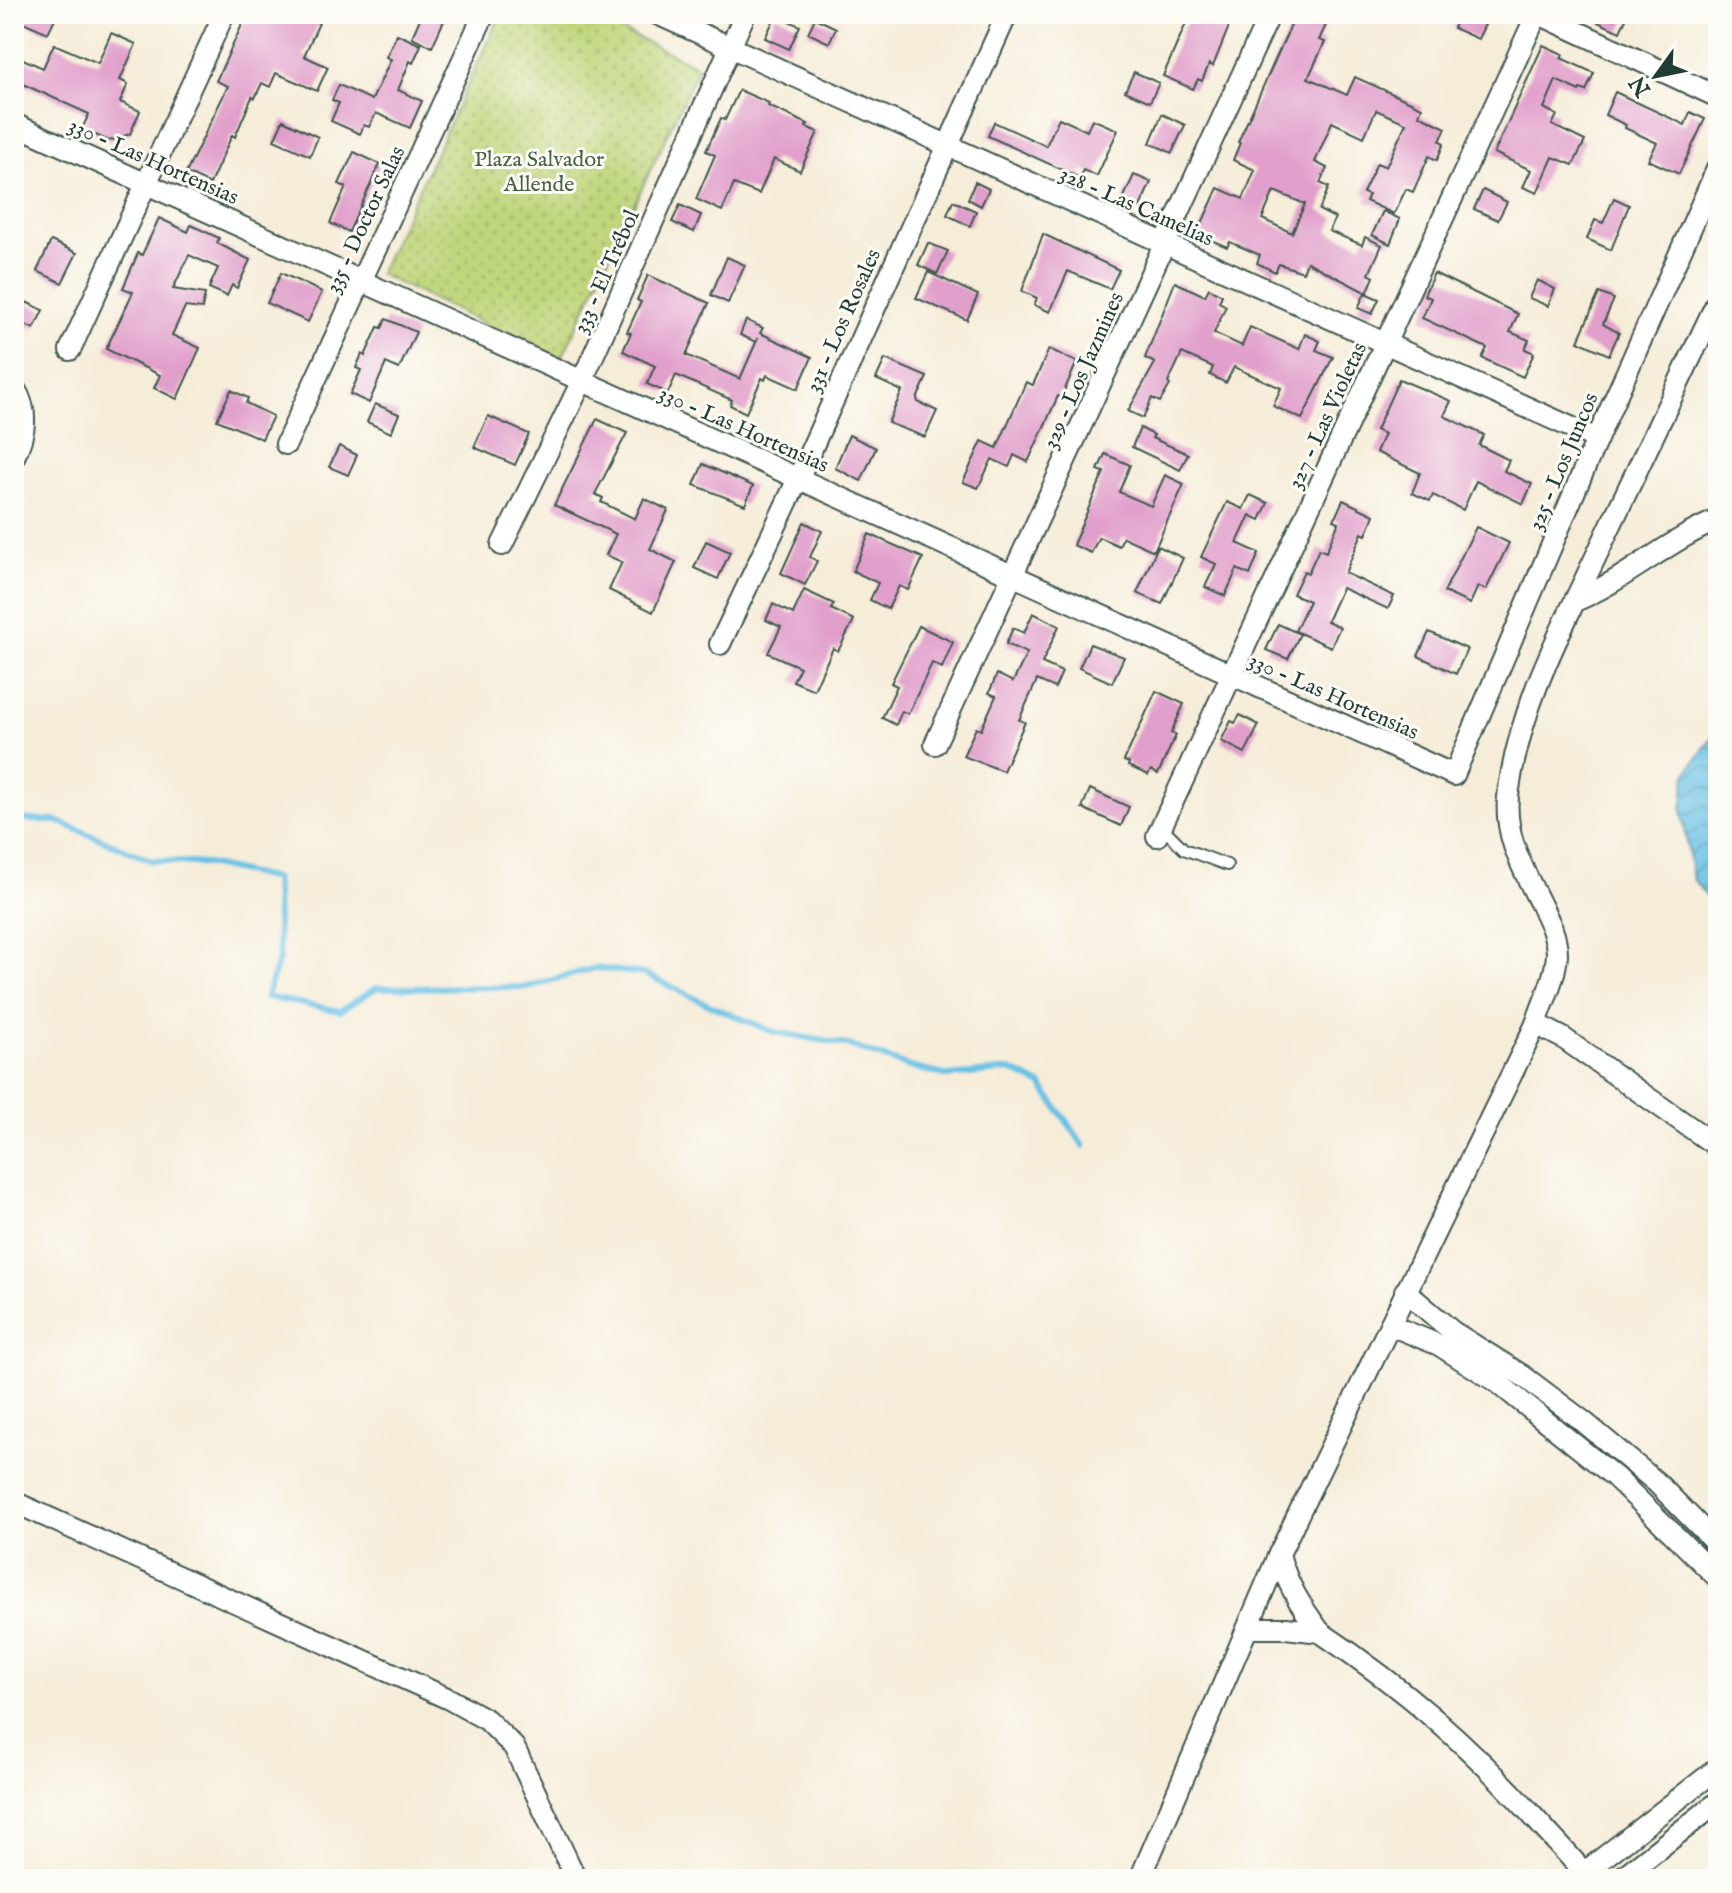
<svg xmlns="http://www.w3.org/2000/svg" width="1732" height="1893" viewBox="0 0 1732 1893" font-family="'IM FELL English',serif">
<defs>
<pattern id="park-dots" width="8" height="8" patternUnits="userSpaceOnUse" patternTransform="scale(2)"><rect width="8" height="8" fill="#bfd67b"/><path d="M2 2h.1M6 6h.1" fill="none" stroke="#9baf66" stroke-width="1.8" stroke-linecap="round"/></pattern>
<pattern id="water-waves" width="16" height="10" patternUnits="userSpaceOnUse" patternTransform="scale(2)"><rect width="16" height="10" fill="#68c1e5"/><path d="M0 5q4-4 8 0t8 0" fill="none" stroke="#559eba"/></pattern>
</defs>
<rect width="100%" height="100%" fill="#fdfcf7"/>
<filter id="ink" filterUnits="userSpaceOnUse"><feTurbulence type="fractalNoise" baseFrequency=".0125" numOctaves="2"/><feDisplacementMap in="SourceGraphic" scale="16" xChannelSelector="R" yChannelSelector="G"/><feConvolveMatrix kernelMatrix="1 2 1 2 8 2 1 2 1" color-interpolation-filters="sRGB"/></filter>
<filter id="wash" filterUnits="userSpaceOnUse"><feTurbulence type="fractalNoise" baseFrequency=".006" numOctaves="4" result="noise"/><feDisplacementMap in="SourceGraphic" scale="32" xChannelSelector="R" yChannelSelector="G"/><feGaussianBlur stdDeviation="1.8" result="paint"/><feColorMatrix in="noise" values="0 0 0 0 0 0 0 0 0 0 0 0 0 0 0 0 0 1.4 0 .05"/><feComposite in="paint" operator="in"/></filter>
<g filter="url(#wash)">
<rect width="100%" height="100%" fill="#f6edd9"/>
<path fill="url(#park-dots)" stroke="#6f8a58" stroke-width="2" d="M501,14H588L699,67L561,360L379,274Z"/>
<path fill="url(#water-waves)" stroke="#447f8c" stroke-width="2" d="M1718,729V913L1693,879L1682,811L1686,774Z"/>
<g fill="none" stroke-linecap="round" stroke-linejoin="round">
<path stroke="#68c1e5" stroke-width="6" d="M14,819L57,821L150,860L207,864L275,879L279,959L266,997L340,1011L376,988L526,987L596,968L645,974L709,1005L774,1032L848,1045L910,1067L949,1076L1011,1070L1041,1085L1084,1146"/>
</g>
<g id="blocks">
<g fill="#e19fcb" fill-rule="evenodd">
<path d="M14,14H57L48,33L14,18Z"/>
<path d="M247,14H299L319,23L304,56L328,67L317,91L276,73L270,87L262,83L255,98L252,97L235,137L232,135L210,184L186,173L228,86L216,81Z"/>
<path d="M422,14H447L432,47L412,37Z"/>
<path d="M1190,14H1234L1213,66L1209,64L1202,81L1198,79L1193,89L1163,76Z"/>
<path d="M1296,14H1331L1319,40L1325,42L1308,78L1347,95L1355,77L1422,107L1419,115L1446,128L1440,141L1444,143L1437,160L1429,156L1413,192L1406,189L1394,214L1366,201L1369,195L1363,193L1377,163L1386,167L1406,123L1376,110L1364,137L1332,122L1315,162L1327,168L1320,183L1329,187L1319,210L1335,218L1329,231L1362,245L1365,237L1382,245L1369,274L1374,277L1367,293L1307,262L1303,272L1279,264L1275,272L1257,263L1260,255L1230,242L1227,247L1197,234L1218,188L1243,199L1255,170L1233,160L1240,143L1238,142ZM1274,191L1305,204L1292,233L1262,219Z"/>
<path d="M1459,14H1479L1488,18L1478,39L1453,28Z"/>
<path d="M1580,14H1628L1620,32Z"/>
<path d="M776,15L800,26L789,49L765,38Z"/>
<path d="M815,18L836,28L829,43L808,33Z"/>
<path d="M111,33L136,44L120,80L128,84L120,102L140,111L130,134L109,141L82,129L89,114L14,80V55L43,68L54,44L98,63Z"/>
<path d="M397,34L421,45L413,63L410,61L398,90L422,101L410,128L376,113L369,127L364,125L360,134L331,121L339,103L332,100L339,85L372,100L391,59L386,57Z"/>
<path d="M1543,45L1563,54L1561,58L1594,73L1586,91L1580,89L1579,91L1556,80L1544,108L1557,115L1552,125L1585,141L1573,165L1553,157L1537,193L1523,187L1531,170L1494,153Z"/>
<path d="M1134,72L1159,83L1150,102L1125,91Z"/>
<path d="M739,90L769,103L768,106L808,124L806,127L818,132L800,171L774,159L759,194L734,184L722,211L696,199L715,155L706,151L721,118L725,120Z"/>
<path d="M1615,92L1685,125L1690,112L1705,119L1679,174L1648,160L1657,143L1625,128L1626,125L1605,115Z"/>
<path d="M1162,114L1185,125L1172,153L1150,143Z"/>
<path d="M1059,118L1087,131L1092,119L1118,130L1097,176L1083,170L1080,178L988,136L994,122L1046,146Z"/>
<path d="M283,120L318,137L310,156L274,140Z"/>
<path d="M354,152L380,164L349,232L330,223L346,187L339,184Z"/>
<path d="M1134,175L1151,182L1140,207L1123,199Z"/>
<path d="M975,182L989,189L981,206L968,199Z"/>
<path d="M1483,190L1507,202L1498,220L1474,209Z"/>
<path d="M1614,198L1629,205L1611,250L1587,239L1595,220L1603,223Z"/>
<path d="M953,201L976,211L970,226L947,215Z"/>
<path d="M680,205L701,215L694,232L672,222Z"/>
<path d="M1383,211L1400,219L1390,244L1372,235Z"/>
<path d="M159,218L188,232L191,225L219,238L217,243L250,260L237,288L232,285L227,296L209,288L218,268L189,255L173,289L205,294L202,309L185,307L172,335L200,348L177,399L154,388L160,375L106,349L133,292L123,288L138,253L142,255Z"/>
<path d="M1043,234L1119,270L1110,289L1068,271L1050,312L1034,305L1037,298L1022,291Z"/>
<path d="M51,241L77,253L62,283L37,271Z"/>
<path d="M928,243L948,251L937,274L918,265Z"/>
<path d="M727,257L745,265L728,303L711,295Z"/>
<path d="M928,272L978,295L967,320L916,298Z"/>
<path d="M281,273L322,292L308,322L267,303Z"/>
<path d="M1434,273L1518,314L1510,332L1529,340L1525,349L1534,353L1523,377L1482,358L1487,348L1422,318L1431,298L1424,295Z"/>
<path d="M648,275L709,303L686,355L740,379L758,338L756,342L740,335L746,320L763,328L760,333L812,357L798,389L767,375L765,380L762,378L746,413L730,405L732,400L676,375L668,393L647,384L655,366L623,351L631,333L627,332L641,302L637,300Z"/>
<path d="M1537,280L1555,289L1548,306L1529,298Z"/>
<path d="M1175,282L1205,296L1209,288L1222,295L1219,302L1226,306L1214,333L1242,346L1250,327L1299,349L1305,334L1320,341L1316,350L1333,357L1302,419L1273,406L1281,388L1234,367L1226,383L1210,375L1213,367L1182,353L1168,383L1170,385L1160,402L1152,398L1143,418L1128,411L1155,363L1145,358Z"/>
<path d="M1365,293L1379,299L1372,314L1358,308Z"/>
<path d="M1599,293L1614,299L1603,324L1619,333L1609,355L1578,341Z"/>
<path d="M26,302L43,310L34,329L17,321Z"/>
<path d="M386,319L416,332L399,369L386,363L369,403L350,394L361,370L356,368L362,354L365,356L378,327L382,328Z"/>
<path d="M1049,349L1077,362L1061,398L1058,396L1028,462L1014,455L1009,467L992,459L978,488L963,482L982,441L997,448L1026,382L1033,385Z"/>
<path d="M885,359L927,377L917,399L918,402L937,411L925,437L888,423L902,391L876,379Z"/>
<path d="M1399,379L1451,401L1444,416L1484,435L1479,445L1509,460L1504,471L1532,484L1523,504L1476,481L1463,510L1433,495L1430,501L1412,493L1420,473L1376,452L1384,434L1376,430Z"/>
<path d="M231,390L248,398L246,403L273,416L262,439L217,420Z"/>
<path d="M375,404L399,414L391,433L367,422Z"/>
<path d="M488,416L529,434L515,465L474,447Z"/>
<path d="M597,419L627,433L595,494L603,498L601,502L635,519L644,498L668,510L650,549L676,562L653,612L609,590L622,562L606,555L616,534L554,505Z"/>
<path d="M1140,428L1154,435L1152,438L1188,454L1180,470L1132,447Z"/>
<path d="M849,435L876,448L861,481L835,468Z"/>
<path d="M339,446L357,455L348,475L329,467Z"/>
<path d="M1105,454L1130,465L1119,492L1151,506L1165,475L1184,484L1154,551L1123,537L1119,546L1099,537L1091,553L1073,545L1104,472L1098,470Z"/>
<path d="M703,464L753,486L745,505L694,485Z"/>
<path d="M1250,495L1268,503L1260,520L1250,515L1237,543L1259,553L1250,575L1237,569L1225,596L1205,587L1216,564L1201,557L1227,502L1243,509Z"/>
<path d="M1343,500L1374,515L1366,535L1362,533L1345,573L1394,596L1388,609L1342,588L1327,621L1340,627L1331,647L1295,631L1309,601L1293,594L1304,571L1308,573L1319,549L1326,552L1339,522L1334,520Z"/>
<path d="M804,522L822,531L810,557L817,561L805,585L781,573Z"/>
<path d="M1476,527L1509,543L1486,590L1478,586L1470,604L1444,592Z"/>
<path d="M869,534L923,558L908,590L899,586L888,609L870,600L878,583L853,571Z"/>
<path d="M706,541L730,552L718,579L694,568Z"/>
<path d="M1158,546L1183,558L1162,604L1137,593Z"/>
<path d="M804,590L834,604L831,609L854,620L838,651L833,648L814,690L793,681L800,667L768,653L781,627L766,620L773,604L793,614Z"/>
<path d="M1033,613L1059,626L1042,663L1062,672L1055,688L1037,680L1019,720L1025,722L1003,771L963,756L976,728L981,730L996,696L989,693L997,674L1013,682L1027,653L1006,644L1013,628L1024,633Z"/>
<path d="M1278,624L1300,634L1288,659L1266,650Z"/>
<path d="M919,626L953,642L942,668L932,663L908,714L902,711L896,725L882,718L897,686L891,683Z"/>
<path d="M1429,632L1467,649L1456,674L1418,656Z"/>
<path d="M1090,644L1124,657L1112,683L1079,668Z"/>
<path d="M1156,691L1184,704L1171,733L1176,735L1158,774L1151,770L1148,775L1128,766L1129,763L1124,761Z"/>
<path d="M1240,715L1259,725L1245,753L1221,741L1231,721L1235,723Z"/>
<path d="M1090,789L1129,807L1121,826L1082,808Z"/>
</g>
</g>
</g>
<g filter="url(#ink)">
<use href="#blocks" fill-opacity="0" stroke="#3f574d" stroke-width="2"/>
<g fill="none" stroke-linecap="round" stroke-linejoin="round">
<g stroke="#3f574d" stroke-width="14">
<path id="service" d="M1162,827L1184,849L1227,865"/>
</g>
<g stroke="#3f574d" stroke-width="24">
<g id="minor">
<path d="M657,14L1597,439"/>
<path d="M1539,14L1718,97"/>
<path d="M14,124L1454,775L1597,439L1718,167"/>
<path d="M70,350L224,14"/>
<path d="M14,387C29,411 26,432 14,457"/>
<path d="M286,444L484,14"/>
<path d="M502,545L582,381L745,14"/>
<path d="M1575,601C1626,580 1666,541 1718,520"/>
<path d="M720,644L798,479L1007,14"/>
<path d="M935,744L1270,14"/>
<path d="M1157,836C1283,561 1412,289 1537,14"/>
<path d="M1536,1024L1563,1038L1718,1147"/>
<path d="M1405,1291L1453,1332L1523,1376L1584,1422L1656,1482L1718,1545"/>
<path d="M1390,1325L1439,1345L1497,1382L1615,1477L1718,1578"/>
<path d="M14,1502L449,1699L487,1720L514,1747L576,1879"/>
<path d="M1249,1628H1286L1320,1632C1301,1606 1287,1585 1279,1554"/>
<path d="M1320,1632C1404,1688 1473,1748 1540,1824C1556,1842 1574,1860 1589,1879"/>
<path d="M1140,1879L1279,1554L1536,1024C1543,1002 1556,977 1557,954C1557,936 1548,919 1540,903C1521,865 1502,832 1509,789C1521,703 1562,629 1598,552C1638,468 1678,384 1718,300"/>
<path d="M1576,1879L1718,1768"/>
<path d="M1620,1879L1718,1802"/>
</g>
</g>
<use href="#service" stroke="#fff" stroke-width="10"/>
<use href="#minor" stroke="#fff" stroke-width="20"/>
</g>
</g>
<g text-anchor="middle" stroke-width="6" stroke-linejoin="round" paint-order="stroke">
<g font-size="22" fill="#476346" stroke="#fdfcf7">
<text x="539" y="166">Plaza Salvador<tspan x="539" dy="25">Allende</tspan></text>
</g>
<g font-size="22" fill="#1f3d34" stroke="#fdfcf7">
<text transform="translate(154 160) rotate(24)" y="8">330 - Las Hortensias</text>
<text transform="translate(1137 205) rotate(24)" y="8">328 - Las Camelias</text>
<text transform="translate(364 219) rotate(-65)" y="8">335 - Doctor Salas</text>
<text transform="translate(605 271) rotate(-66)" y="8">333 - El Trébol</text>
<text transform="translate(842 320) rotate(-66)" y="8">331 - Los Rosales</text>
<text transform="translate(1082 370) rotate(-66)" y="8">329 - Los Jazmines</text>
<text transform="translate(1326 415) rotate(-65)" y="8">327 - Las Violetas</text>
<text transform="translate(744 428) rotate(24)" y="8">330 - Las Hortensias</text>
<text transform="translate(1562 461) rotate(-67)" y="8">325 - Los Juncos</text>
<text transform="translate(1334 695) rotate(24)" y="8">330 - Las Hortensias</text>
</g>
</g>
<rect width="1732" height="1893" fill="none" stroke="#fdfcf7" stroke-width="48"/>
<g transform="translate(1656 76) rotate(237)" stroke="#fdfcf7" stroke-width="6" paint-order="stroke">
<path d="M0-6L14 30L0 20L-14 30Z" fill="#1f3d34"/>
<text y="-12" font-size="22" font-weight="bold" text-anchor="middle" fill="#1f3d34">N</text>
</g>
</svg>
